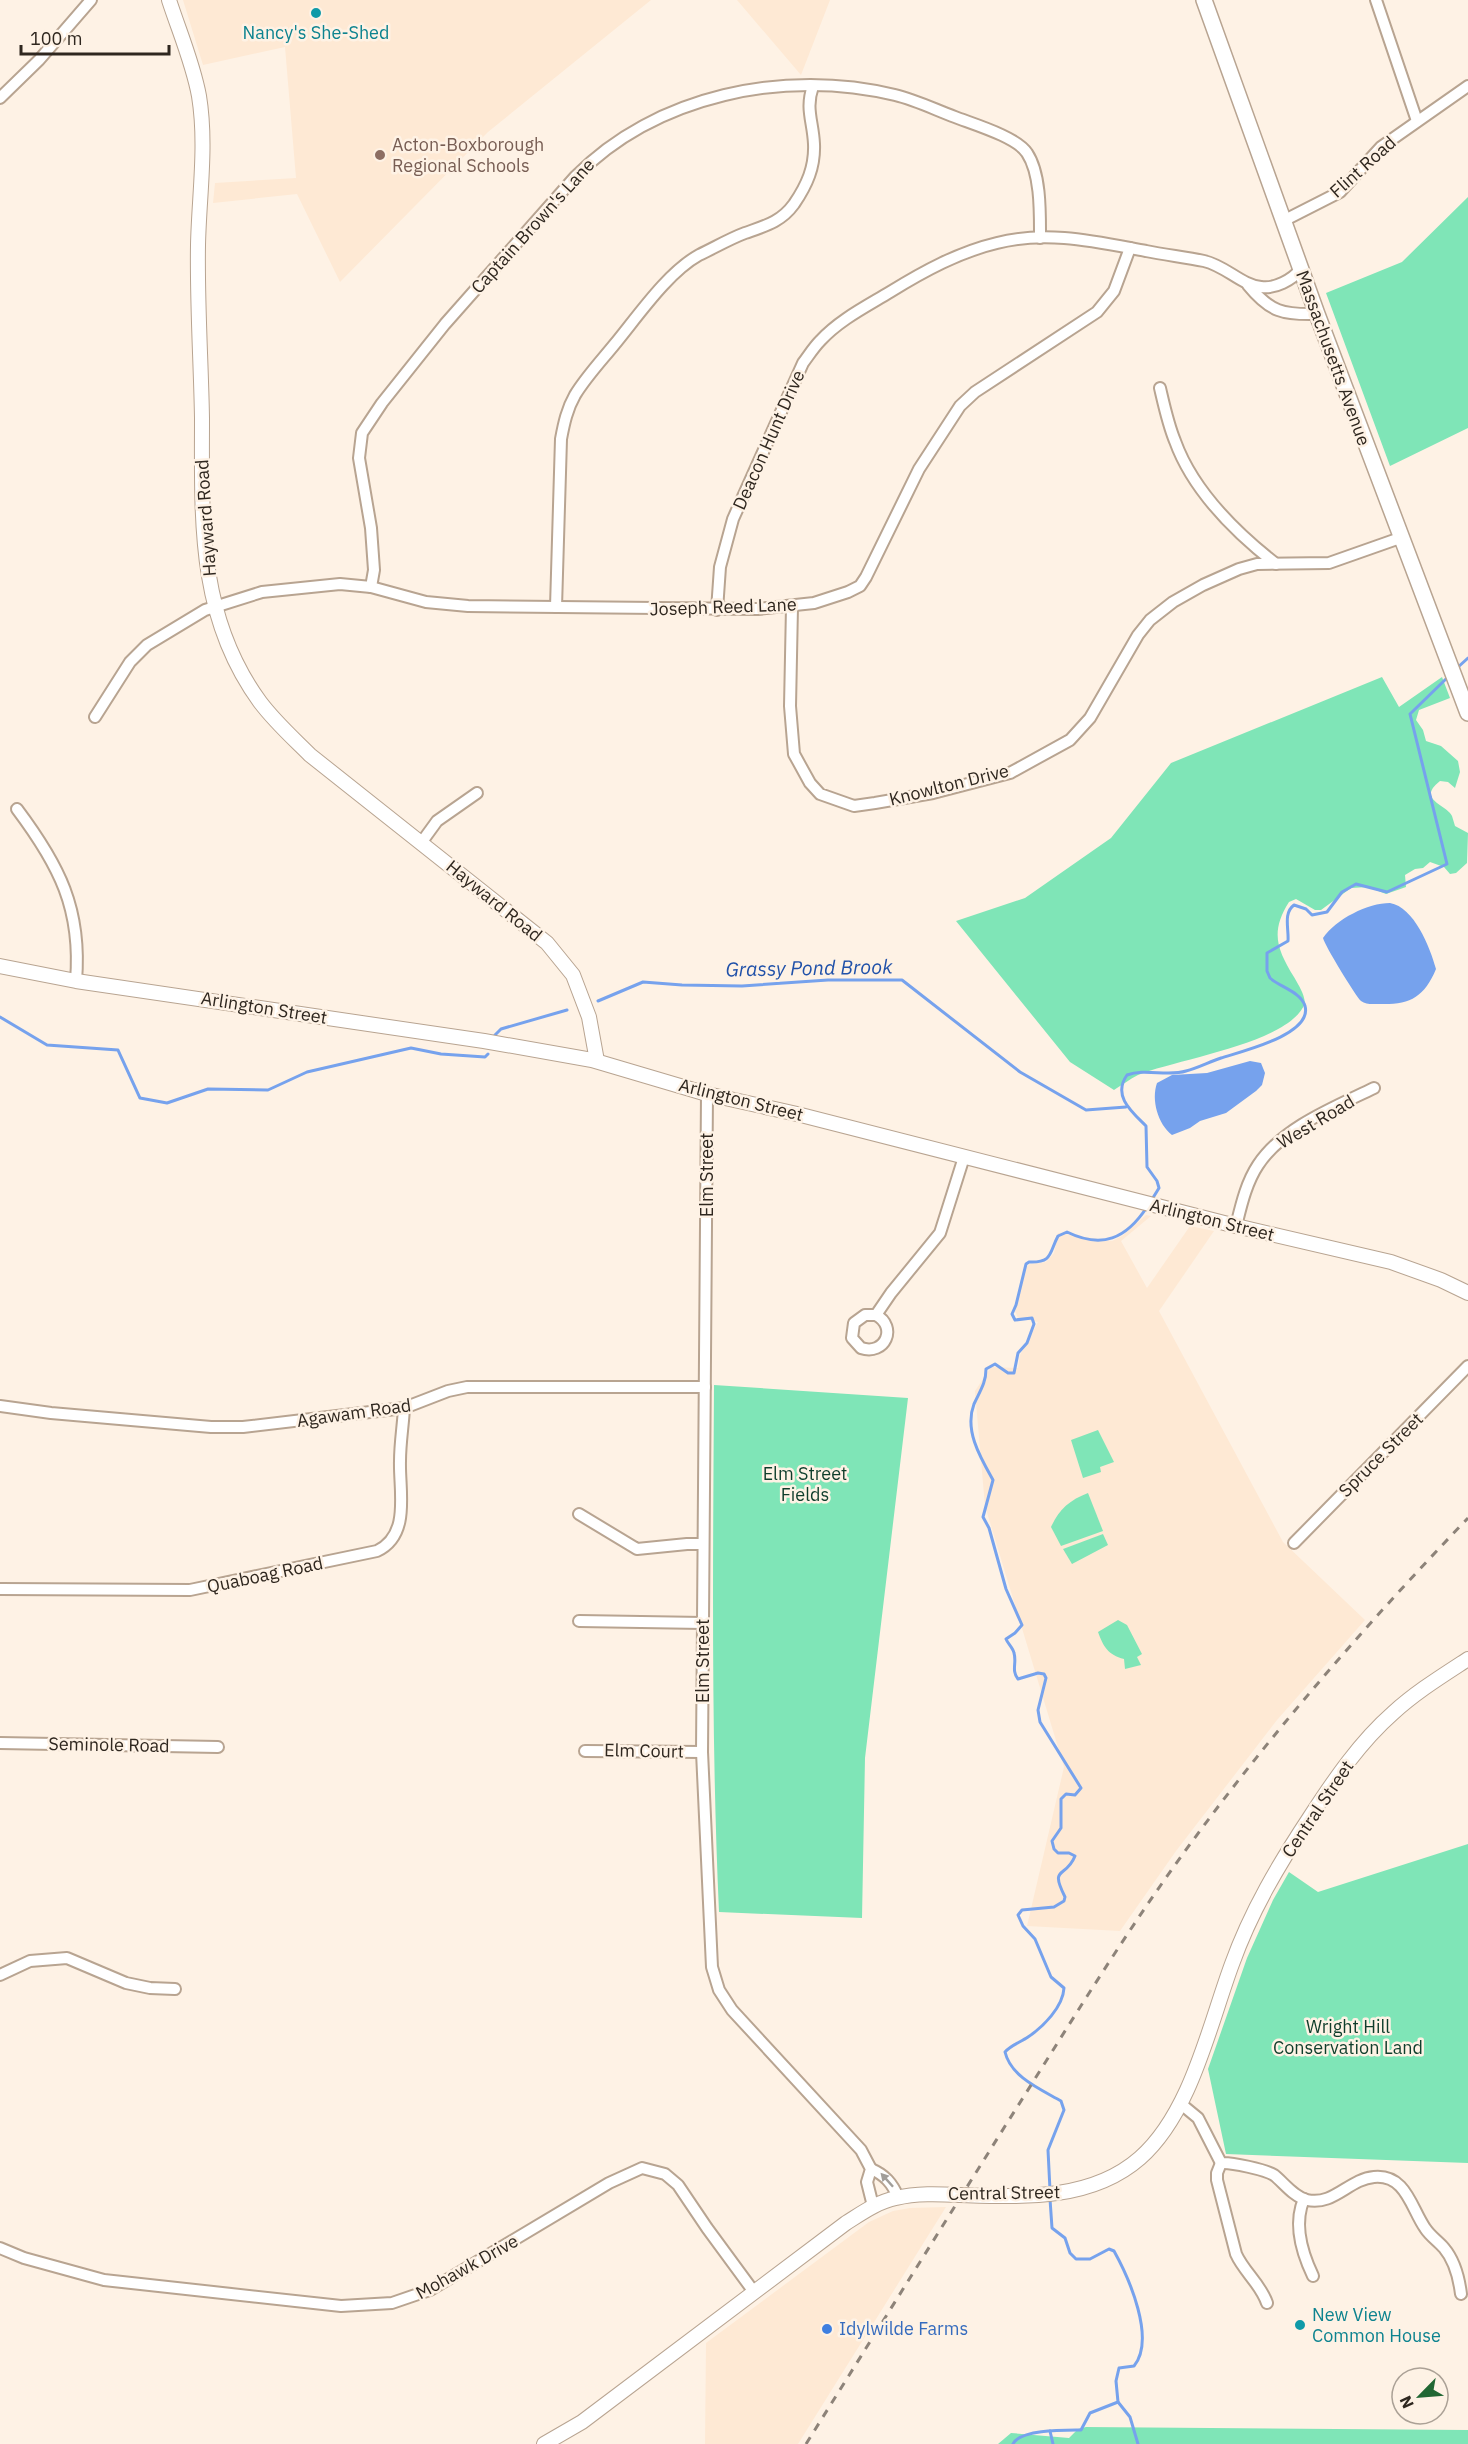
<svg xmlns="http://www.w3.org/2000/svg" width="1468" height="2444" viewBox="0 0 1468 2444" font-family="'IBM Plex Sans',sans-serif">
<rect width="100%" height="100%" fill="#fef2e5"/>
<g fill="#fee9d4">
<path d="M183,0H651L488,132L340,282L297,194L213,203L215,183L296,178L285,47L203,65Z"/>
<path d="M737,0H830L801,75Z"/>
<path d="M1146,1215L1151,1216L1121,1241L1147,1288L1190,1226L1214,1231L1159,1311L1283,1542L1365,1620L1277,1720L1176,1851L1120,1931L1027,1926L1064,1767L985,1506L975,1391L991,1367L1018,1368L1020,1355L1038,1322L1018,1318L1015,1311L1023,1270L1030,1264L1046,1262L1054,1253L1058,1233L1112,1241L1122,1236Z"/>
<path d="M946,2207L798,2444H705L706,2343L869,2222L893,2211L910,2208Z"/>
</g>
<g fill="#7fe5b7">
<path d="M1468,197V428L1390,466L1326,293L1402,262Z"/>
<path d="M1382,677L1399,707L1442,677L1450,698L1419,710L1416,720L1423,730L1426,741L1441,746L1458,761L1460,772L1455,788L1448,782L1440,781C1416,800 1446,804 1452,816C1453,819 1454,823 1455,826L1468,833L1467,863L1456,873L1450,874L1444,867L1430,862L1423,868L1415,869L1405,875L1406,887L1386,894L1368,887L1351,888L1321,910H1315L1296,899L1289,902C1270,932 1277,949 1294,977C1299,986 1304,993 1305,1003C1291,1043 1176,1059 1138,1075C1130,1079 1122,1085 1114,1090L1070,1062L956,921L1025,898L1111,838L1171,763Z"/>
<path d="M714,1385L908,1398L865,1758L862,1918L719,1912C711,1736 713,1561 714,1385Z"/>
<path d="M1098,1430L1114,1462L1100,1467L1101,1472L1083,1478L1071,1440Z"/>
<path d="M1088,1493L1103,1531L1061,1546L1051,1527C1059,1509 1070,1500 1088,1493Z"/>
<path d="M1103,1534L1108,1545L1072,1564L1063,1549Z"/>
<path d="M1118,1620L1127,1625L1142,1654L1137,1657L1141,1665L1125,1669L1124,1659C1108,1655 1103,1646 1098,1632Z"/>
<path d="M1468,1844V2163L1226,2154L1208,2069L1247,1958L1273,1900L1289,1872L1318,1892Z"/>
<path d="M1086,2427L1468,2430V2444H998L1011,2433L1069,2438L1078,2429Z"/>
</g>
<g fill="#76a2ed">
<path d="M1390,903C1414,907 1430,947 1436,969C1424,998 1409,1005 1379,1004C1373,1004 1366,1005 1361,1001C1355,995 1325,946 1323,938C1336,919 1368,903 1390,903Z"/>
<path d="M1250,1061L1261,1063L1265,1073L1262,1085L1256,1091L1226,1113L1200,1121L1190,1128L1172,1135C1158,1124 1151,1100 1157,1083L1172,1075L1207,1073Z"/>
</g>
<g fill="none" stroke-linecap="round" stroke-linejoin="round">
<g stroke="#76a2ed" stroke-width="3">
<path d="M1457,668L1468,658"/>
<path d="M598,1001L643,982L682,985L742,986L828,980H902L1020,1072L1086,1110L1126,1107"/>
<path d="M0,1017L47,1045L118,1050L140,1098L167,1103L208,1089L268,1090L307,1072L411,1048L441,1054L485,1057L488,1054"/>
<path d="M495,1035L501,1029L567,1010"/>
<path d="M1151,1201L1159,1188L1157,1181L1147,1167L1146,1126C1132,1112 1112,1096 1127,1075C1145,1068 1168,1077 1186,1071C1198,1068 1209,1062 1221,1058C1239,1052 1313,1035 1305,1006C1301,992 1280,987 1270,978L1267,971V953L1288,941C1289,929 1283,913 1294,905L1306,909L1312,915L1327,912L1342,892L1356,884L1387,892L1447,864L1410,714L1448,677"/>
<path d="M1050,2190L1048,2150L1064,2110L1061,2101C1040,2089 1011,2077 1005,2052C1011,2045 1021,2042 1028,2037C1043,2027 1063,2007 1064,1988L1051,1977L1035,1939L1023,1926L1018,1915L1022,1910L1054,1907L1064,1901L1065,1897C1049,1865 1066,1879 1075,1856L1069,1853H1058L1054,1849L1052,1841L1061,1828V1799L1066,1794L1075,1795L1081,1788L1040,1722L1038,1710L1046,1678L1044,1674L1038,1673L1018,1679C1011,1670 1017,1663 1014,1653C1013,1648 1008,1644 1006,1639L1015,1633L1022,1625L1006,1589L989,1528L983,1517L993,1480C980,1457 964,1430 974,1404C980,1391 986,1383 986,1369L995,1364L1008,1373H1014L1018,1353L1027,1343L1034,1324L1032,1318L1015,1320L1012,1314L1016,1305L1026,1264L1029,1262C1053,1263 1049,1253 1058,1236L1067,1232C1102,1249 1126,1239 1147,1207"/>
<path d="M1118,2402L1130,2417L1138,2444"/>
<path d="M1050,2431L1053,2444"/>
<path d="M1013,2444C1020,2429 1065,2430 1081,2430L1090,2413L1118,2402L1116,2381L1119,2368L1134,2366C1156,2339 1129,2278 1114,2251L1109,2249L1090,2259H1076L1070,2253L1065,2238L1052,2228L1050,2199"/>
</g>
<g stroke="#b8a491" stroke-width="14">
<g id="minor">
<path d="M1376,0L1417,121"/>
<path d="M0,98L39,60L91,0"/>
<path d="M1283,221L1340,192L1381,147L1468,86"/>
<path d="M1248,285C1270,312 1283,315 1317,314"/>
<path d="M1160,388C1164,405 1168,424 1175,441C1193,491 1235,532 1276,564"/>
<path d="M371,587L374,570L371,528L359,458L362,433L382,403L445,324L575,177C655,95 786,68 895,95C916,100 936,110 955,117C973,124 1017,137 1027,153C1041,174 1040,213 1040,238"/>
<path d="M556,607L561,439C564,423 567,409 575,395C586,377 601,361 614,345C638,316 667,273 699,255C714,248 729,239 745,233C765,226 781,222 794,204C807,185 815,167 814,144C813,121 805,109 813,86"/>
<path d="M792,607L790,706L794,754L810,783L820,794L854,806L875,803L933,793L1010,773L1070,740L1090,718L1138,635L1150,620L1173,602L1203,585L1239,569L1257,564L1329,563L1400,538"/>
<path d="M717,610L720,567L733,519L803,363C809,355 814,347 820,341C839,320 867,306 890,292C924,271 959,252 997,243C1047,230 1097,242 1146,251C1165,255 1185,257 1204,261C1226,266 1241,285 1261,287C1275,289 1292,280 1301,269"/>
<path d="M95,717L130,662L147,645L205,610L262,592L340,584L371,587L426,602L468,606L758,609L814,603L848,592L860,586L866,577L919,469L960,406L975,392L1097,312L1114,291L1130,248"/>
<path d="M17,809C59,865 82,909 76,981"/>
<path d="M421,843L437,821L477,793"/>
<path d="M707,1094L702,1752L712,1967L719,1990L732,2010L861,2150L871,2169L867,2182L873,2206"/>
<path d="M1236,1226C1241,1206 1246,1183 1258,1165C1283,1127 1335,1107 1374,1088"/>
<path d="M876,1315C898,1327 885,1356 861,1348L852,1338L854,1323L865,1315H876L891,1293L940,1233L964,1157"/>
<path d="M0,1406L51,1413L211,1427H243L404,1408L448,1391L467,1387H705"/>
<path d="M579,1514L637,1549L687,1544H703"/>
<path d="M1294,1543L1468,1366"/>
<path d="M0,1589L190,1590L377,1551C411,1535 399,1491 400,1461C400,1443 403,1426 404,1408"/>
<path d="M579,1621L703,1623"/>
<path d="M0,1743L218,1747"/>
<path d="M585,1751L702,1752"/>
<path d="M0,1975L30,1961L67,1958L126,1983L150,1988L175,1989"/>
<path d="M1181,2104L1198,2118L1221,2163C1231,2162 1266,2170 1274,2175C1284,2183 1294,2197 1307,2200C1334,2206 1349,2179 1374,2177C1406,2174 1411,2208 1425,2228C1430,2236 1438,2241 1444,2248C1455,2261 1459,2278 1461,2294"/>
<path d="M1221,2163L1217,2173V2180L1236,2254C1244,2272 1260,2283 1267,2303"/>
<path d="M871,2169C885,2175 892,2183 898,2197"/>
<path d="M1304,2199C1293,2224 1302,2253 1313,2276"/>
<path d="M0,2248L24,2258L104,2280L341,2306L392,2303L430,2290L609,2183L642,2168L665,2174L678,2185L707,2228L754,2292"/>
</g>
</g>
<g stroke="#b8a491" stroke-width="16">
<g id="tertiary">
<path d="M169,0C179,31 193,63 199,96C207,145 199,196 198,245C197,303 201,361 202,418C202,519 197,616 260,702C275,722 293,738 310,755L547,943L573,975L589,1017L597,1061"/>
<path d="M0,966L76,981L484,1041L592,1060L707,1094L797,1114L1236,1226L1391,1262L1441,1280L1468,1293"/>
<path d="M544,2444L582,2422L846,2223C862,2213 877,2202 896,2198C916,2193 939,2194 960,2195C1022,2197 1091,2201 1140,2158C1191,2113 1209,2026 1232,1964C1251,1911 1279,1864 1310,1817C1334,1780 1360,1742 1393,1713C1416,1692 1442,1676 1468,1659"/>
</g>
</g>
<g stroke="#b8a491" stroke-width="18">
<path id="secondary" d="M1204,0L1317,314L1468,713"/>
</g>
<use href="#minor" stroke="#fff" stroke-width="10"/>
<use href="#tertiary" stroke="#fff" stroke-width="14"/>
<use href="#secondary" stroke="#fff" stroke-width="15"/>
<path stroke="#8d8379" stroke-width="3" stroke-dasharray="8 8" stroke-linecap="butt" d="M806,2444C873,2337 940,2230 1007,2123C1056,2046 1104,1967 1156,1892C1249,1758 1356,1635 1468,1518"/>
</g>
<defs><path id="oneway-solid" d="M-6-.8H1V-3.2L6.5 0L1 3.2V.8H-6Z" transform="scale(1.5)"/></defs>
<use fill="#a19e9a" href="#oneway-solid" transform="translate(887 2180) rotate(-132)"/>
<g fill="#0f9aa8" stroke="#fef2e5" stroke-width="2">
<circle cx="316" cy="13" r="6"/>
<circle cx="1300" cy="2325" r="6"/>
</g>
<circle fill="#8d6e63" stroke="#fef2e5" stroke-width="2" cx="380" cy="155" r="6"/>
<circle fill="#3f7fe0" stroke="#fef2e5" stroke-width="2" cx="827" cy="2329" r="6"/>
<g text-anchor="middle" stroke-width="5" stroke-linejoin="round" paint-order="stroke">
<g font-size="18" fill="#0d838f" stroke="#fef2e5">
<text x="316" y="39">Nancy's She-Shed</text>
<text x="1312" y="2321" text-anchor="start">New View<tspan x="1312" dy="21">Common House</tspan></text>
</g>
<g font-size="18" fill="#785e54" stroke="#fef2e5" text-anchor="start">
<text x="392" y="151">Acton-Boxborough<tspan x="392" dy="21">Regional Schools</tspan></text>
</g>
<g font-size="18" fill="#2f271f" stroke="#fef2e5">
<text transform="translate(1363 167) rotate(-42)" y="6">Flint Road</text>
<text transform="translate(533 226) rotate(-48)" y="6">Captain Brown's Lane</text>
<text transform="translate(1333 358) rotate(70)" y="6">Massachusetts Avenue</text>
<text transform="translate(769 440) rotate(-66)" y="6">Deacon Hunt Drive</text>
<text transform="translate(206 518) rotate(-94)" y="6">Hayward Road</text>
<text transform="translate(723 607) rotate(-2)" y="6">Joseph Reed Lane</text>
<text transform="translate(949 785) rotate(-14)" y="6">Knowlton Drive</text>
<text transform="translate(494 901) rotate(39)" y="6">Hayward Road</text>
<text transform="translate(264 1008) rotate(9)" y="6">Arlington Street</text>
<text transform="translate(741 1100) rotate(14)" y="6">Arlington Street</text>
<text transform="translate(1316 1122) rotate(-31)" y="6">West Road</text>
<text transform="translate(707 1175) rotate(-90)" y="6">Elm Street</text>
<text transform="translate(1212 1220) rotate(14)" y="6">Arlington Street</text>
<text transform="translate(354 1413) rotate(-8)" y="6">Agawam Road</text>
<text transform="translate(1381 1455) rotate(-45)" y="6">Spruce Street</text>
<text transform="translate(265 1575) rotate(-12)" y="6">Quaboag Road</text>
<text transform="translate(703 1661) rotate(-90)" y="6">Elm Street</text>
<text transform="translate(109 1745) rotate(1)" y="6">Seminole Road</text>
<text transform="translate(644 1751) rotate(1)" y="6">Elm Court</text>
<text transform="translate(1318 1809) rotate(-56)" y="6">Central Street</text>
<text transform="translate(1004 2193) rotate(-1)" y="6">Central Street</text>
<text transform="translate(467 2267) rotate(-29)" y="6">Mohawk Drive</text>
</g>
<g font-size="18" fill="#0e3d2b" stroke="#fef2e5">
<text x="805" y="1480">Elm Street<tspan x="805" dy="21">Fields</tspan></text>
<text x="1348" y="2033">Wright Hill<tspan x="1348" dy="21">Conservation Land</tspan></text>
</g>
<g font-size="18" fill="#366cbe" stroke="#fef2e5" text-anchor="start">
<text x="839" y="2335">Idylwilde Farms</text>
</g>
<g font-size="20" font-style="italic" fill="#2051a9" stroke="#fef2e5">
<text transform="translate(809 968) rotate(-1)" y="7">Grassy Pond Brook</text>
</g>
</g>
<g transform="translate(1420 2396) rotate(245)"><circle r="28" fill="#fef2e5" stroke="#aba196" stroke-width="1.5"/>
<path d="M0-4.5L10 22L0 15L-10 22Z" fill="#216733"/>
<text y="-9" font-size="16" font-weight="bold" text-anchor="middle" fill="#2f271f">N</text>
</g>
<path d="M21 45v9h148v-9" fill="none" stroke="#2f271f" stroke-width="3"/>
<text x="30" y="45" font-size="18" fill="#2f271f" stroke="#fef2e5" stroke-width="4.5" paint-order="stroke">100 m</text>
</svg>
